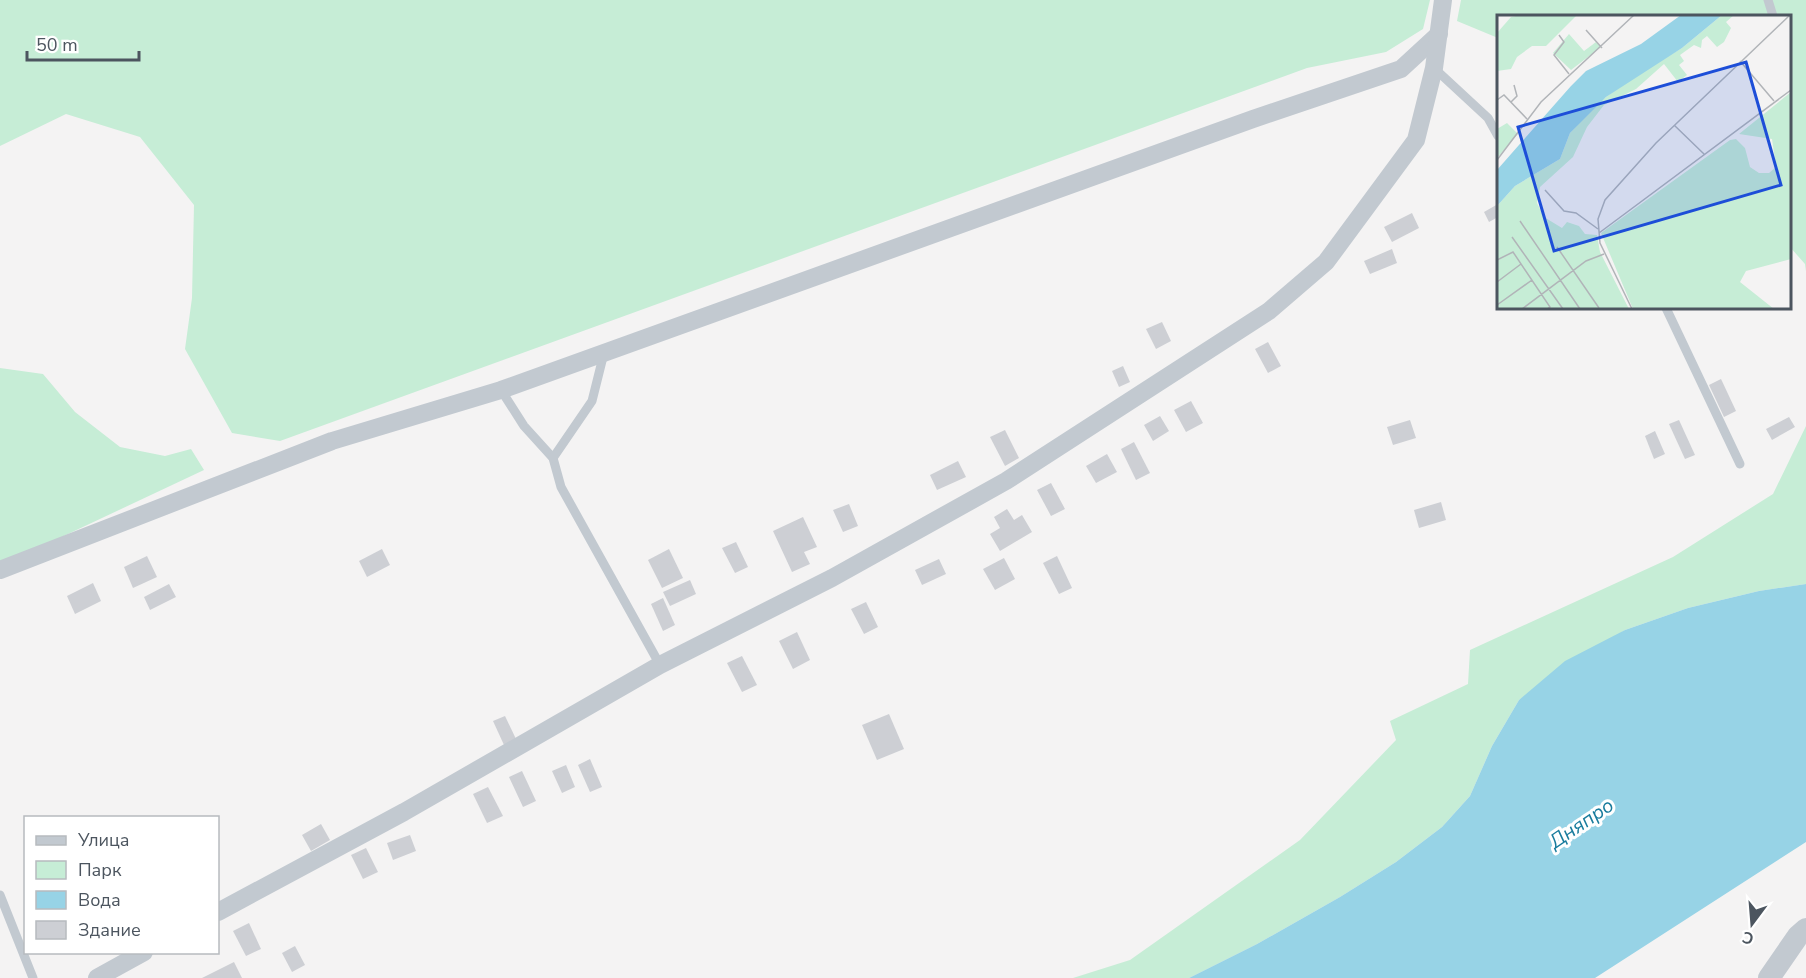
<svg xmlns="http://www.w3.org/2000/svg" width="1806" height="978" viewBox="0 0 1806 978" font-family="'Nunito Sans',sans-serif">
<rect width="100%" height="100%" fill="#f4f3f3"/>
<g fill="#c6edd6">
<path d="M0,0H1430L1423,29L1386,52L1307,68L280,441L232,433L185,349L192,298L194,205L140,137L66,114L0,146Z"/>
<path d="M1461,0H1806V271L1805,264L1790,247V16H1498V38L1457,21Z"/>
<path d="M0,368L43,374L75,412L120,447L165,456L191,449L204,470L0,566Z"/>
<path d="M1806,426V584L1759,591L1688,608L1625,630L1519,700L1492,746L1470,796L1442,827L1396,862L1340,897L1257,944L1189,978H1073L1130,960L1300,840L1396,740L1390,721L1468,684L1470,650L1673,557L1773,494Z"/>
</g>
<path fill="#97d3e6" d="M1806,584V842L1595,978H1189L1257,944L1340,897L1396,862L1442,827L1470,796L1492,746L1519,700L1565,661L1625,630L1688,608L1759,591Z"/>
<g fill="#cdcfd4">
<path d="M1498,204V217L1489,222L1484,212Z"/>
<path d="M1412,213L1419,228L1392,242L1384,227Z"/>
<path d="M1392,249L1397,263L1370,274L1364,261Z"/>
<path d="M1162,322L1171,341L1156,349L1146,329Z"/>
<path d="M1268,342L1281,366L1268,373L1255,349Z"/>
<path d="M1123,366L1130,382L1119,387L1112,371Z"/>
<path d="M1721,379L1736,411L1724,417L1709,385Z"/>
<path d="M1191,401L1203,423L1186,432L1174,410Z"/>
<path d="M1160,416L1169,431L1153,441L1144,425Z"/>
<path d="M1789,417L1795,427L1772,440L1766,429Z"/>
<path d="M1410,420L1416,438L1393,445L1387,427Z"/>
<path d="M1679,420L1695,455L1685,459L1669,424Z"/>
<path d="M1005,430L1019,458L1005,466L990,437Z"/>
<path d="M1655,431L1665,454L1654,459L1645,436Z"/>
<path d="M1134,442L1150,473L1136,480L1121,449Z"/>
<path d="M1107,454L1117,472L1096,483L1086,466Z"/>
<path d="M958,461L966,477L937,490L930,475Z"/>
<path d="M1051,483L1065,509L1051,516L1037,490Z"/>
<path d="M1441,502L1446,520L1419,528L1414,510Z"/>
<path d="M849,504L858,526L843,532L833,510Z"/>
<path d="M1007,509L1014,520L1022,515L1032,532L1000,551L990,534L1000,528L994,517Z"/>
<path d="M803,517L817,547L804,552L810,564L792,572L773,531Z"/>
<path d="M736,542L748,567L735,573L722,548Z"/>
<path d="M382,549L390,565L367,577L359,561Z"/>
<path d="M669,549L683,578L662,588L648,560Z"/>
<path d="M147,556L157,577L133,588L124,567Z"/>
<path d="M1057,556L1072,588L1059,594L1043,563Z"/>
<path d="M1004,558L1015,579L995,590L983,569Z"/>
<path d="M939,559L946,574L922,585L915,570Z"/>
<path d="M690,580L696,594L670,606L663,592Z"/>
<path d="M93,583L101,601L75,614L67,596Z"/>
<path d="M169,584L176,597L150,610L144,597Z"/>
<path d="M663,598L675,625L663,631L651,604Z"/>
<path d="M866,602L878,627L864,634L851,609Z"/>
<path d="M797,632L810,660L793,669L779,641Z"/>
<path d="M742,656L757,685L742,692L727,663Z"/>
<path d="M889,714L904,749L877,760L862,725Z"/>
<path d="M505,716L516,739L504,745L493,721Z"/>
<path d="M590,759L602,787L590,792L578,765Z"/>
<path d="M566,765L575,787L562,793L552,771Z"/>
<path d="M522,771L536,801L523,807L509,777Z"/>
<path d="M488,787L503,816L487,823L473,794Z"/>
<path d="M321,824L330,840L311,851L302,835Z"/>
<path d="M410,835L416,851L393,860L387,843Z"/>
<path d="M366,848L378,872L363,879L351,855Z"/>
<path d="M249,923L261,949L246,956L233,931Z"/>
<path d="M295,946L305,965L292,972L282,953Z"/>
<path d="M234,962L242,978H202Z"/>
</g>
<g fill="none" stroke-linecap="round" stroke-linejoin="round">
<g stroke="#c2c9d0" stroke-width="9">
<path d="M1768,0L1773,16"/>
<path d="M1434,68L1488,118L1498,136"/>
<path d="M1666,308L1740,464"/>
<path d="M501,390L524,426L553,458L561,487L660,665"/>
<path d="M553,458L592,401L604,353"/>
<path d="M0,895L33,978"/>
</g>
<g stroke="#c2c9d0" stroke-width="18">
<path d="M0,570L332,441L501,390L1253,119L1401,69L1439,34"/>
<path d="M218,912L404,812L660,665L832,578L1006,481L1269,311L1326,262L1416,140L1434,68L1443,0"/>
<path d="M97,978L144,952"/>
</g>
<path stroke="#c2c9d0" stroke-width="22" d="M1769,978L1798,936L1806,929"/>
</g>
<g text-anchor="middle" stroke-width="6" stroke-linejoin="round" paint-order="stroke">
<g font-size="20" font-style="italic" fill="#197c9d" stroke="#fff">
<text transform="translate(1581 823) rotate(-34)" y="7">Дняпро</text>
</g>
</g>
<g transform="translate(1497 15)">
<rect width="294" height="294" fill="#f4f3f3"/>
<path d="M24,0H80L49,31H35L20,42L14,54L0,56V18L14,2ZM225,0H237L229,7L234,13L227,27L220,32L210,21L205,25L204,33L197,30L183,40L187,46L182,50L190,60L181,67L167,49L139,74L107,90L90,112L76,142L43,172L40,188L47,202L65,213L70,207L82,211L88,219L100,220L103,237L132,294H0V191L18,171L63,144L73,118L100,89L134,63L185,33ZM72,19L87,36L99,27L104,32L74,55L56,38ZM294,77V244L249,256L243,267L277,294H136L104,218L233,125L239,124L248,133L253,152L262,158H272L279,152L275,124L242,119ZM10,108L21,119L0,143V114Z" fill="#c6edd6"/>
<path d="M184,0H225L185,33L109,82L73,118L63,144L18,171L0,191V155L74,71L89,56L144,29Z" fill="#97d3e6"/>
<path fill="none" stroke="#b1b4b8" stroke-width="1.5" d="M89,15L105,33M62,20L67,27L57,40L72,59M243,46L277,86M0,85L7,80L30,104M14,87L20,81L17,70M177,110L207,139M0,145L44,87L137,0M48,175L67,196L79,198L101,214M23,206L83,294M102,218L294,75M15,222L66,294M60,232L102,293M0,245L16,237L53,292L50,294M0,267L24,249M0,290L35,265M25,294L89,246L107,239M135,294L103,228L101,204L108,185L159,128L293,0"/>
<path fill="#1d4ed8" fill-opacity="0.15" stroke="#1d4ed8" stroke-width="3" d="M249,47L284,170L57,236L21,112Z"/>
<rect width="294" height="294" fill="none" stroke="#4c555f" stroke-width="3"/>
</g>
<rect x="24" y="816" width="195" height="138" fill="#ffffff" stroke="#b7bbbf" stroke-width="1.5"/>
<rect x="36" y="836" width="30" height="9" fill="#c2c9d0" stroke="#b7bbbf" stroke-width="1.5"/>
<text x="78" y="846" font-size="18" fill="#4c555f">Улица</text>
<rect x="36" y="861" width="30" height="18" fill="#c6edd6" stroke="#b7bbbf" stroke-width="1.5"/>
<text x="78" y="876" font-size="18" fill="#4c555f">Парк</text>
<rect x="36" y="891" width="30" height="18" fill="#97d3e6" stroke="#b7bbbf" stroke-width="1.5"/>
<text x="78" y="906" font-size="18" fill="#4c555f">Вода</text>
<rect x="36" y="921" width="30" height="18" fill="#cdcfd4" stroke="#b7bbbf" stroke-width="1.5"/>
<text x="78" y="936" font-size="18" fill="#4c555f">Здание</text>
<g transform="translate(1752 924) rotate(196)" stroke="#ffffff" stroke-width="4.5" paint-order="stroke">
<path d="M0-4.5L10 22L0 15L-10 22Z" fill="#4c555f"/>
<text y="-9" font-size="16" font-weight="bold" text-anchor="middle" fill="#4c555f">С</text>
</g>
<path d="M27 51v9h112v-9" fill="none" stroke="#4c555f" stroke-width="3"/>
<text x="36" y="51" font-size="18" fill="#4c555f" stroke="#ffffff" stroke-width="4.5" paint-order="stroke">50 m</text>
</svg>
